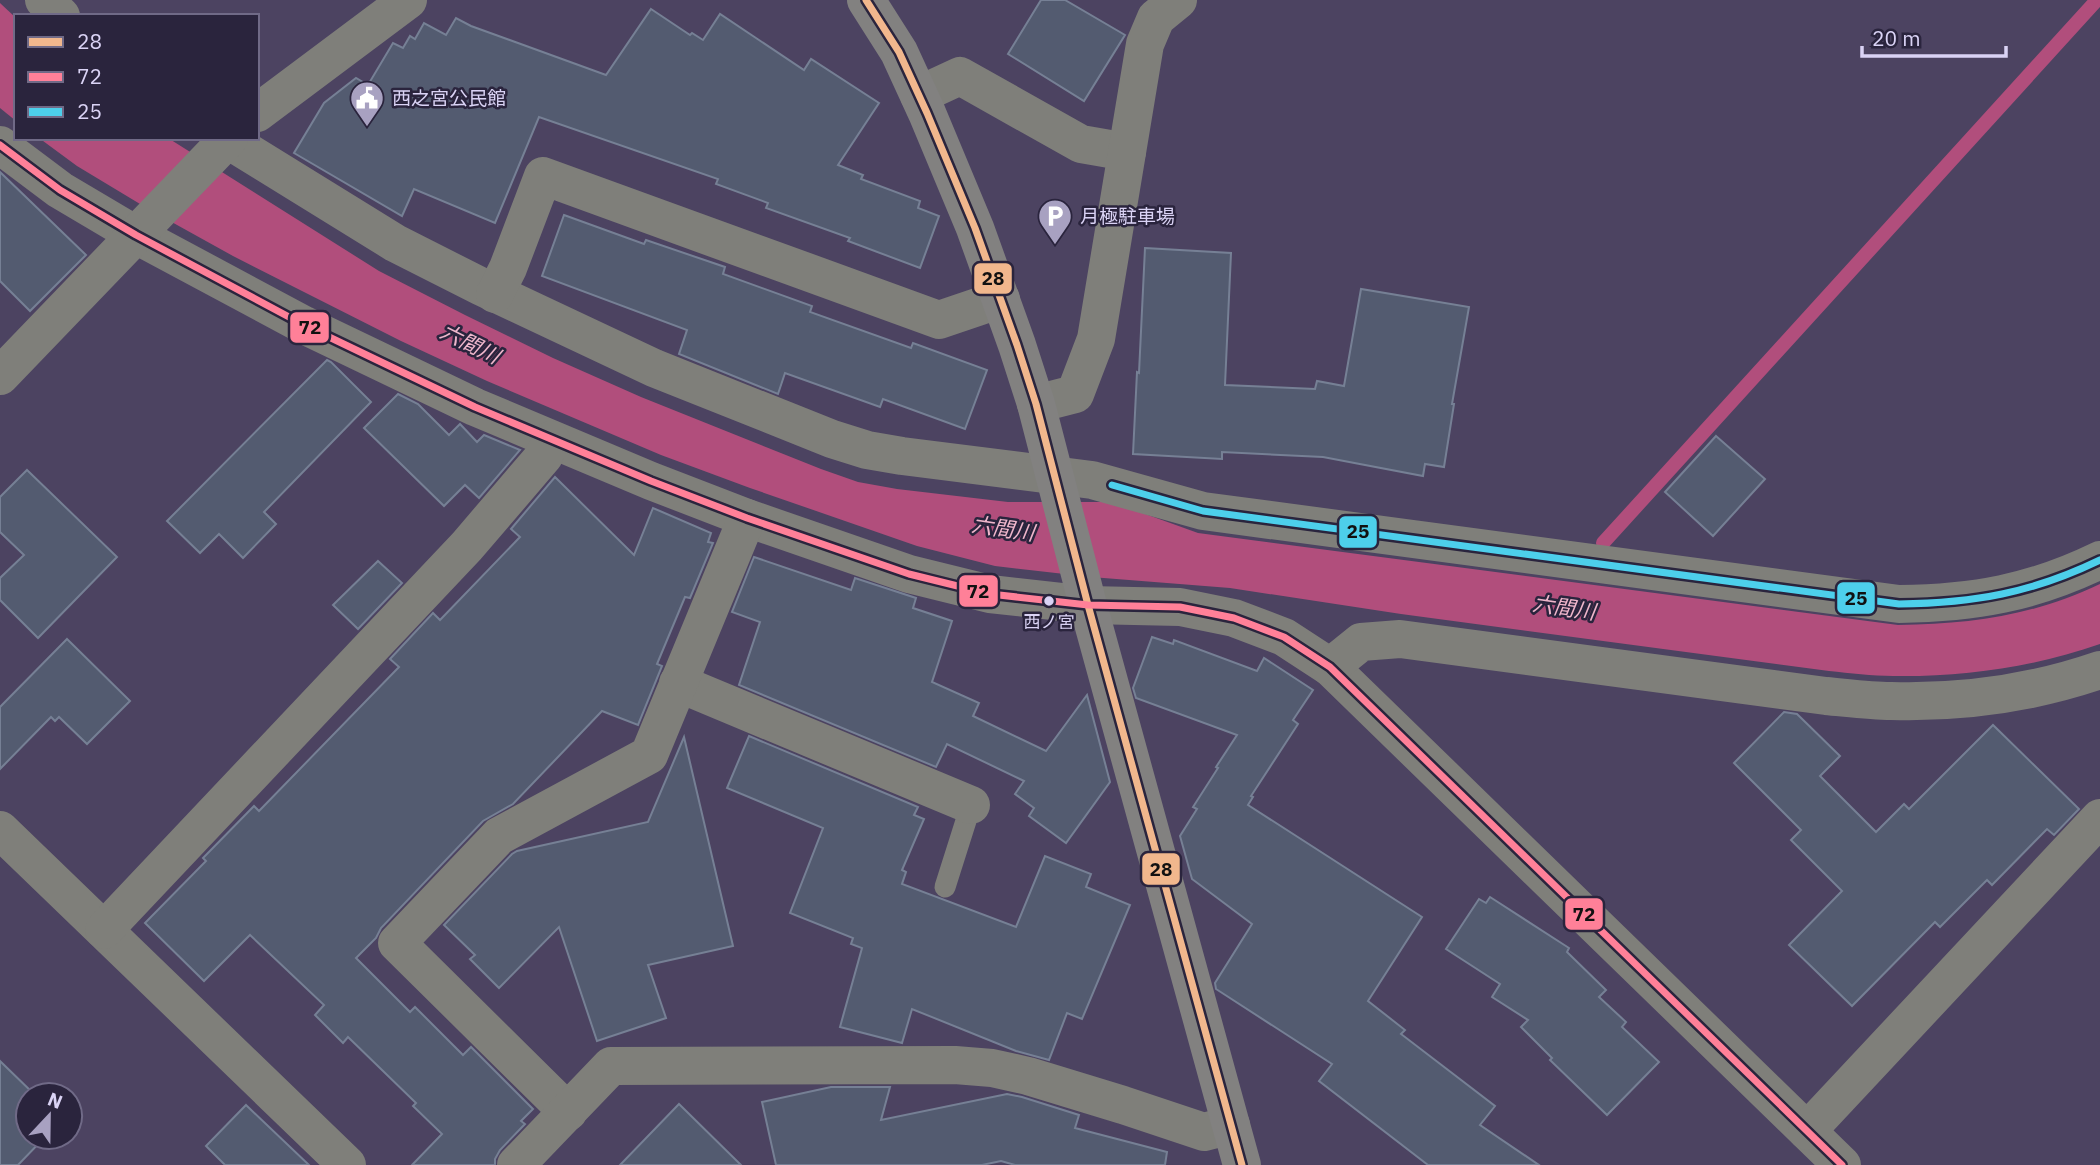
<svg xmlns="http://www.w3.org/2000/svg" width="2100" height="1165" viewBox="0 0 2100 1165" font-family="'IBM Plex Sans','Noto Sans JP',sans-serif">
<rect width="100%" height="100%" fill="#4c4361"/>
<g fill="#b14e7c">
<path d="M0,3L16,18V121L0,108Z"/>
<path d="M39,138H168L379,271L465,315L553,358L641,397L821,469L858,482L897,489L1008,502H1112L1198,533L1898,625C1972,624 2032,616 2100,584V644C2034,667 1964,677 1893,676C1872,676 1850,673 1829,671L1401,614L1230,588L1091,577L995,566L917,546L750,488L661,455L487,381L401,341L233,256L150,210L77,166Z"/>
</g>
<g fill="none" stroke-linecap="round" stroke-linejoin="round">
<path stroke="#b14e7c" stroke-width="14" d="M1603,543L2097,0"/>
</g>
<g fill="#535b70" stroke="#768095" stroke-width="2">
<path d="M1041,0H1065L1125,35L1084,101L1008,54Z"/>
<path d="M651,9L690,35L692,33L703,40L720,14L804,70L811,59L879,103L838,165L863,175L861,179L920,201L918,208L939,216L920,268L848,241L850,238L766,208L768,203L716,184L718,179L539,117L495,223L414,189L402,216L294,153L324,103L356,78L368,85L393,43L403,48L410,36L415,39L424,23L446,35L456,18L471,26L606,75Z"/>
<path d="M0,172L86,255L30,311L0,281Z"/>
<path d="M564,215L644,244L646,240L725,267L723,274L812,306L810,312L911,348L913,343L987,370L965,429L883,399L880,407L785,373L778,394L679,354L687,330L542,276Z"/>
<path d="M1145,248L1231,253L1225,385L1315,389L1317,381L1344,386L1361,289L1469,307L1452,404H1454L1444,467L1425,464L1423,476L1323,457L1222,452V459L1133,454L1137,372L1139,373Z"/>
<path d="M327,360L331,362L371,402L264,512L276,524L243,558L219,534L200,553L167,521Z"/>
<path d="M398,394L418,404L449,435L460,424L477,442L484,435L520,450L479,498L465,485L444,506L364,428Z"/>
<path d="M1716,436L1765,479L1713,536L1665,492Z"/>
<path d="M27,470L117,557L38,638L0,600V578L24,555L0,532V497Z"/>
<path d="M555,477L634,555L653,508L711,533L708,542L713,543L690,598L685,597L657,664L662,666L638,725L602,711L513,804L483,821L381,928L376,938L356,958L410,1012L415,1007L463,1055L471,1047L533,1109L521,1121L525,1124L500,1150L495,1159V1165H412L442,1134L413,1106L416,1103L348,1037L343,1043L315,1015L324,1005L250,935L204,981L145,923L206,861L203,858L254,806L259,811L399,667L390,659L433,613L440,620L520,537L511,529Z"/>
<path d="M754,557L851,590L855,578L916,598L913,608L952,621L932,682L979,703L973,716L1046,751L1087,695L1110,782L1066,843L1029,816L1034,808L1015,794L1024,781L947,744L936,767L739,685L760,622L732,612Z"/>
<path d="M378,561L402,583L358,629L333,605Z"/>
<path d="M1152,637L1173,644L1174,640L1257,671L1264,658L1313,690L1293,720L1298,724L1251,796L1253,797L1248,805L1422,917L1368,1001L1405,1030L1401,1034L1495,1106L1480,1125L1539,1165H1428L1319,1081L1332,1064L1216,989L1215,983L1252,924L1192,879L1180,836L1197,809L1193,807L1218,768L1216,767L1237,735L1136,698L1133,688Z"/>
<path d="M67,639L130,701L87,744L59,717L55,721L51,717L0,769V707Z"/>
<path d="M1784,712L1797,714L1840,756L1820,776L1876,832L1904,804L1909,809L1993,725L2079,809L2054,835L2047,829L1992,885L1987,880L1940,927L1935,922L1852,1006L1789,945L1842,891L1791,840L1801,830L1734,763Z"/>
<path d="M749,736L918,807L914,815L924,819L902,870L906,872L902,884L1016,927L1045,856L1091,874L1086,887L1130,905L1082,1019L1067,1013L1049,1060L1016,1051L912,1009L902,1043L840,1027L862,948L851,944L853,938L790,913L823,828L727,788Z"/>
<path d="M684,737L733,946L648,965L666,1018L597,1041L559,927L499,988L470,959L475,955L444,925L512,854L517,851L648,822Z"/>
<path d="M1490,897L1569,948L1567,952L1606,990L1599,997L1626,1022L1622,1027L1659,1062L1607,1115L1550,1060L1552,1058L1521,1027L1528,1020L1492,997L1500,984L1446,949L1479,899L1486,903Z"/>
<path d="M0,1061L35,1095H28V1137H45L18,1165H0Z"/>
<path d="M831,1087H890L881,1120L1007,1094L1022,1097L1079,1115L1075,1128L1167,1152L1165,1165H1015L1001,1161L982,1165H776L762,1102Z"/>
<path d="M679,1104L741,1165H620Z"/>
<path d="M246,1105L309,1165H225L206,1146Z"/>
</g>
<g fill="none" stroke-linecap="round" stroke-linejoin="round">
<path stroke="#7f7f7a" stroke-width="21" d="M945,887L971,805"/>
<g stroke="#7f7f7a" stroke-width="38">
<path d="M44,0L61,16"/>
<path d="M919,95L960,76L1081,144L1127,152"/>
<path d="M257,113L408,0"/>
<path d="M225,138L395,243L480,286L654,368L832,439L867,450L902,456L1092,480L1203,511L1899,604C1974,603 2032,593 2100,560"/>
<path d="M0,145L60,190L136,235L304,325L475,407L651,481L747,518L909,574L990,594L1088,605L1180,607L1234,618L1284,637L1330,667L1842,1165"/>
<path d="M495,294L508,268L543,176L939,320L1001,299"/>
<path d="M0,376L229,138"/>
<path d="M1036,404L1075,394L1096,339L1145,44L1156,18L1178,0"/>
<path d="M1330,667L1361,642L1400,639L1826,696C1848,698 1870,701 1891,701C1962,703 2033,693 2100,670"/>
<path d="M678,683L971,805"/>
<path d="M0,830L347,1165"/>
<path d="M104,930L467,546L544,456L551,440"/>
<path d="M568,1112L397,943L499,836L649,755L747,518"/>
<path d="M1807,1131L2100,818"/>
<path d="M516,1165L611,1066L955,1065L992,1068L1028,1076L1123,1105L1204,1132L1231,1125"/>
</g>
<path stroke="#828180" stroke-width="38" d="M866,0L899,52L927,113L975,228L1017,345L1036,404L1088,605L1242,1165"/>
<g stroke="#2a243d" stroke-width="12">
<path id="bus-1" d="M866,0L899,52L927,113L975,228L1017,345L1036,404L1088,605L1242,1165"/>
</g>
<g stroke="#2a243d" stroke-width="12">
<path id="bus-2" d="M0,145L60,190L136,235L304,325L475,407L651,481L747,518L909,574L990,594L1088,605L1180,607L1234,618L1284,637L1330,667L1842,1165"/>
</g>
<g stroke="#2a243d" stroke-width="12">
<path id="bus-3" d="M1112,485L1203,511L1899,604C1974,603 2032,593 2100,560"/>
</g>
<use href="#bus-1" stroke="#f1b78d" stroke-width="7"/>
<use href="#bus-2" stroke="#ff8098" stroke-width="7"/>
<use href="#bus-3" stroke="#4dcfeb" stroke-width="7"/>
</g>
<defs>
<g id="civic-pin" transform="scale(1.75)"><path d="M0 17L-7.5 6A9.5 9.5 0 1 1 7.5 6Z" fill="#a8a1c1" stroke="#2a243d"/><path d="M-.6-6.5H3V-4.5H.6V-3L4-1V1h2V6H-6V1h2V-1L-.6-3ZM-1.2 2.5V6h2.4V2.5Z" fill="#fff"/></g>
<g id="parking-pin" transform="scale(1.75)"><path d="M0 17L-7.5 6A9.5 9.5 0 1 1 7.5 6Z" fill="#a8a1c1" stroke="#2a243d"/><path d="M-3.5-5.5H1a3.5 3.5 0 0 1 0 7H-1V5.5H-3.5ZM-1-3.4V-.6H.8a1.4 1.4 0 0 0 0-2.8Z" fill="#fff"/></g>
</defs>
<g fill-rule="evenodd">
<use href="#civic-pin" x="367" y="98"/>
<use href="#parking-pin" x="1055" y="216"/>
</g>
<circle fill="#dad3f5" stroke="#2a243d" stroke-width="2.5" cx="1049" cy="601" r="6"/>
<g text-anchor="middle" stroke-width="5" stroke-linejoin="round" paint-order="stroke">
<g font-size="17" fill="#dad3f5" stroke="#2a243d">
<text x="1049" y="628">西ノ宮</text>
</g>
<g font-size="19" fill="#dad3f5" stroke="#2a243d" text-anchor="start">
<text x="392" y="105">西之宮公民館</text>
<text x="1080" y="223">月極駐車場</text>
</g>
<g font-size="21" font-style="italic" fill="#efb6cb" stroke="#2a243d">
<text transform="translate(470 344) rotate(26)" y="7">六間川</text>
<text transform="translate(1003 529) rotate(8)" y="7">六間川</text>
<text transform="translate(1564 608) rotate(8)" y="7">六間川</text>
</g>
</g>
<g stroke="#2a243d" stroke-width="2.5">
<rect x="973" y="262" width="40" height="33" rx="7" fill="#f1b78d"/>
<rect x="289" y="311" width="41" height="33" rx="7" fill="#ff8098"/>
<rect x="1338" y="515" width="40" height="34" rx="7" fill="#4dcfeb"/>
<rect x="958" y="574" width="41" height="34" rx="7" fill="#ff8098"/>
<rect x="1836" y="581" width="40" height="34" rx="7" fill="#4dcfeb"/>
<rect x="1141" y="852" width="40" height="34" rx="7" fill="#f1b78d"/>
<rect x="1564" y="897" width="40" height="34" rx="7" fill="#ff8098"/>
</g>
<g font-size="19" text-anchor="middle" font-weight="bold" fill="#111">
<text x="993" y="285">28</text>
<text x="310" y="334">72</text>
<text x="1358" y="538">25</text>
<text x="978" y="598">72</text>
<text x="1856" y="605">25</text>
<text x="1161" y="876">28</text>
<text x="1584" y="921">72</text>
</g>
<rect x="14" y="14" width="245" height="126" fill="#2a243d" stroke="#706a87" stroke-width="2"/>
<rect x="28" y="37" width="35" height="10" fill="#f1b78d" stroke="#706a87" stroke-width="2"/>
<text x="77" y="49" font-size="21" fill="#dad3f5">28</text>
<rect x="28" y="72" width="35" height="10" fill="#ff8098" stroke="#706a87" stroke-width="2"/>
<text x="77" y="84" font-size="21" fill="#dad3f5">72</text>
<rect x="28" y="107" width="35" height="10" fill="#4dcfeb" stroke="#706a87" stroke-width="2"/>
<text x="77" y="119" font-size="21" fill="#dad3f5">25</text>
<g transform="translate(49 1116) rotate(22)"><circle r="33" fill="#2a243d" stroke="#706a87" stroke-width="2"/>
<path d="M0-5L12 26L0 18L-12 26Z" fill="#a8a1c1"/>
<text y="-10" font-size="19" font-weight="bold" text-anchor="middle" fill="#dad3f5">N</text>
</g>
<path d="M1862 46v10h144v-10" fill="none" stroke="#dad3f5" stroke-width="3.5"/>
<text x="1872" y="46" font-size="21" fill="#dad3f5" stroke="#2a243d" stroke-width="5" paint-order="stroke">20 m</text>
</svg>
